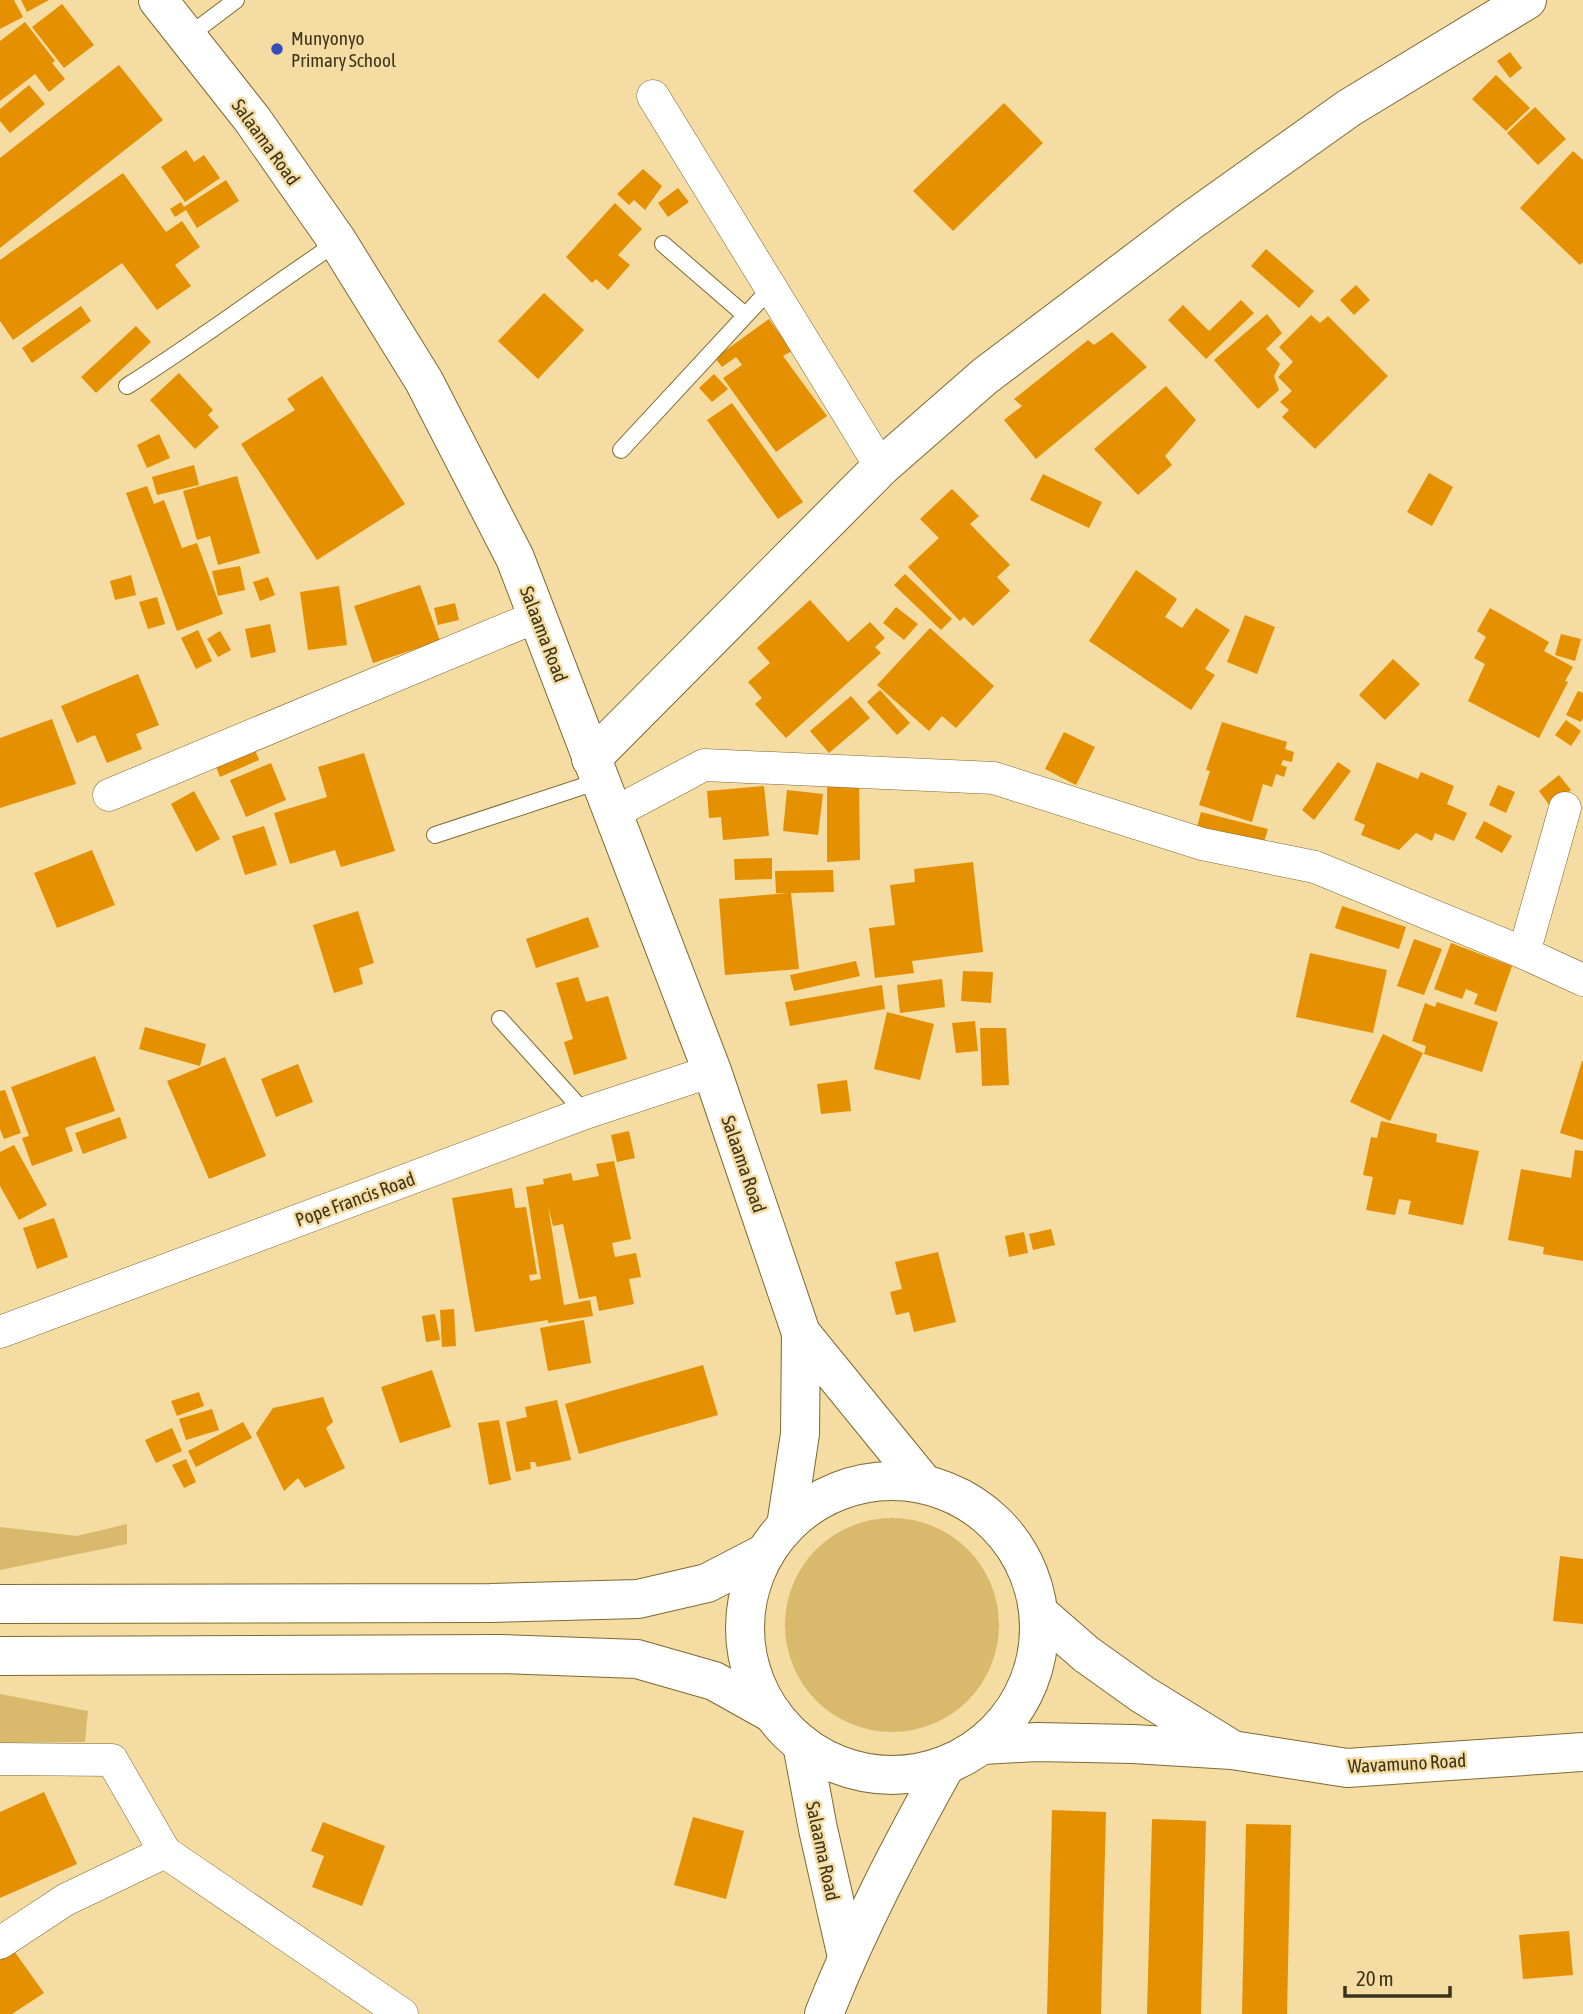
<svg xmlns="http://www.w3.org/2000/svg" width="1583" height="2014" viewBox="0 0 1583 2014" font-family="'Asap Condensed',sans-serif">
<rect width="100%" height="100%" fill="#f4dca2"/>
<g fill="#d9ba6c">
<circle cx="892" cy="1625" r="107"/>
<path d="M127,1524V1544L0,1570V1527L77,1536Z"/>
<path d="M0,1694L88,1711L85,1742L0,1743Z"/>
</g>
<g fill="#e59000">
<path d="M0,0H14L23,17L0,29Z"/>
<path d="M21,0H49L27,12Z"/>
<path d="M62,4L94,45L64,68L32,27Z"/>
<path d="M25,22L55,61L52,63L65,79L49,92L35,74L0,101V41Z"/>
<path d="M1510,52L1522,68L1510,78L1497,61Z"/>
<path d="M119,65L163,120L0,248V158Z"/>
<path d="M1496,75L1530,108L1506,131L1472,99Z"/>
<path d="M29,85L45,104L10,133L0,121V109Z"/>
<path d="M1004,103L1043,143L953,231L913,191Z"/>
<path d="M1535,107L1566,139L1538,165L1507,133Z"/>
<path d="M186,150L194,162L204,155L220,178L185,202L161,167Z"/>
<path d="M1573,151L1583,160V262L1580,265L1520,208Z"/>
<path d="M643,169L662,186L645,210L634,200L629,205L617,194Z"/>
<path d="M123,173L166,232L182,221L200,247L175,265L191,286L157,310L122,263L13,340L0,321V260Z"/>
<path d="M226,180L239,201L197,228L186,210L175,217L170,209L181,202L184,207Z"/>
<path d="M678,188L689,202L668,217L658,203Z"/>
<path d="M615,203L642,229L618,255L630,265L608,290L596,279L592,283L566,257Z"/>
<path d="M1266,249L1314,291L1299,308L1251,266Z"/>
<path d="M1356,285L1370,300L1354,315L1340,300Z"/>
<path d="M544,293L584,330L538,379L498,341Z"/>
<path d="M1241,300L1254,313L1206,359L1168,320L1183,305L1209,331Z"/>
<path d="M81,306L91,321L32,363L22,348Z"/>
<path d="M1267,314L1282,333L1266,349L1280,364L1274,376L1279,390L1258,409L1214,360Z"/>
<path d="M1311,315L1320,323L1328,316L1388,376L1315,449L1282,417L1289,410L1280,402L1292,391L1278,377L1293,362L1279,347Z"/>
<path d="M769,319L792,351L783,356L827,416L776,452L723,378L742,365L736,357L722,367L715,358Z"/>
<path d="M136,326L151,342L96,393L81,377Z"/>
<path d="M1112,332L1147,367L1036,459L1004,420L1022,406L1014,399L1088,340L1094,345Z"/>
<path d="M179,373L213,410L208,415L219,427L195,449L150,400Z"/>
<path d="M714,374L728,389L712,402L699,388Z"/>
<path d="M322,376L405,504L317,560L241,444L295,410L287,399Z"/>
<path d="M1166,386L1196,420L1165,456L1172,465L1138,495L1094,449Z"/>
<path d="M732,403L803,502L778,519L707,420Z"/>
<path d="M159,434L170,458L147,468L137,445Z"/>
<path d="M194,465L199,485L157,495L152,477Z"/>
<path d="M1429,473L1453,487L1432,526L1407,512Z"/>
<path d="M1043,474L1102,502L1089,528L1030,500Z"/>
<path d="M237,476L260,553L218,565L210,536L197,540L183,491Z"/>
<path d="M147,486L154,504L164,500L182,548L197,543L223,614L177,631L126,493Z"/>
<path d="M952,489L979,516L970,524L1010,565L997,577L1010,591L973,626L964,617L960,621L908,567L939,538L920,519Z"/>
<path d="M240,566L245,590L218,596L212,571Z"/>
<path d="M1136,570L1177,599L1165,617L1182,628L1196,608L1230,630L1205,669L1215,675L1191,710L1089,641Z"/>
<path d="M905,574L952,619L941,630L894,585Z"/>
<path d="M131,575L136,595L115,600L110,581Z"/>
<path d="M268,577L275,595L260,601L253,582Z"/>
<path d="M420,585L440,641L373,663L354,606Z"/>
<path d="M339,586L347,645L308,650L300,592Z"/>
<path d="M157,597L165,624L148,629L139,602Z"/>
<path d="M810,600L848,642L870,622L885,638L875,647L881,653L786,738L755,704L762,698L748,682L770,663L757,648Z"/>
<path d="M455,603L459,620L438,625L434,608Z"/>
<path d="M896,607L918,624L904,640L883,623Z"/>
<path d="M1490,608L1549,642L1544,651L1573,667L1565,681L1568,682L1539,738L1468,701L1485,664L1474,658L1486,637L1477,631Z"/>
<path d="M1245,615L1275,627L1257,674L1227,662Z"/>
<path d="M270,624L276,652L251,658L245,629Z"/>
<path d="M930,628L994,686L956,728L942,716L929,731L877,685Z"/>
<path d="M198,630L212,661L196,669L181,638Z"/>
<path d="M220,631L231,650L218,657L207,639Z"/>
<path d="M1561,634L1581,639L1575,661L1555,655Z"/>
<path d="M1393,659L1420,684L1385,720L1359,695Z"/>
<path d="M138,674L159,725L136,734L142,749L107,763L95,735L77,743L61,706Z"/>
<path d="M880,690L910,723L897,735L867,702Z"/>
<path d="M1578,691L1583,693V718L1581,722L1566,715Z"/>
<path d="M851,696L870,718L829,753L810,731Z"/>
<path d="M52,719L76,784L0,808V738Z"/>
<path d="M1566,720L1581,731L1571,746L1555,735Z"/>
<path d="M1222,722L1287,742L1285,749L1294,752L1292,762L1283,760L1281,765L1287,767L1284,777L1276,774L1272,787L1263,784L1252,822L1199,805L1210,771L1206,770Z"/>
<path d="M1064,732L1095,747L1076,785L1045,769Z"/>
<path d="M253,745L259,760L220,777L214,762Z"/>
<path d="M364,753L395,851L341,867L335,850L290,864L274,813L327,797L318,767Z"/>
<path d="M1338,762L1351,771L1314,820L1302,810Z"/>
<path d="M1377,762L1418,779L1421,772L1454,786L1447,804L1467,813L1454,841L1435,833L1432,841L1416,833L1399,850L1361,835L1365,825L1354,820Z"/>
<path d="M271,763L286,800L246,817L230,780Z"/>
<path d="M1559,775L1571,790L1550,806L1539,791Z"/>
<path d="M827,782H859L860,860L827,862Z"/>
<path d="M1498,785L1515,792L1506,813L1489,805Z"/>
<path d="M764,786L769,836L723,840L721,817L709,818L707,791Z"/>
<path d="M787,790L823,794L818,835L783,831Z"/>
<path d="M194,791L220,839L196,852L171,804Z"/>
<path d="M1201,812L1268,829L1263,845L1197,827Z"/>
<path d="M1484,821L1512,836L1502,853L1475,838Z"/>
<path d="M264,826L277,865L245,875L232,836Z"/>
<path d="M92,850L115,905L57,928L34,873Z"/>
<path d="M772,858V879L735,880L734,859Z"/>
<path d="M973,862L983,952L912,961L914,973L875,978L869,928L895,925L890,885L915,882L914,869Z"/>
<path d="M833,870L834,892L791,893L799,969L725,975L719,899L787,893H776L775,871Z"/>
<path d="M1342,906L1406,927L1399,949L1335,928Z"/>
<path d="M358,911L374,963L359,968L363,984L334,993L313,925Z"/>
<path d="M588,917L599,947L536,968L526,939Z"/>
<path d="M1414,939L1442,949L1424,995L1397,986Z"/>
<path d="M1451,943L1512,966L1496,1012L1474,1004L1478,994L1466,989L1462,999L1434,989Z"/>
<path d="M1310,953L1387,970L1373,1033L1296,1017Z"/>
<path d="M856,961L860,976L794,991L790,975Z"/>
<path d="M963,971L993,972L991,1003L961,1001Z"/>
<path d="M578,977L586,1002L608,996L627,1059L574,1075L564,1042L573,1039L556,983Z"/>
<path d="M942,979L945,1007L900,1013L897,985Z"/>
<path d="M882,985L885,1009L790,1026L785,1002Z"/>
<path d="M1437,1002L1498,1022L1482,1072L1424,1054L1426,1046L1412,1041L1425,1003L1435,1007Z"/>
<path d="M887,1012L934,1024L920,1080L874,1069Z"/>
<path d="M975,1021L978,1051L956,1053L952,1023Z"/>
<path d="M145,1027L206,1044L200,1066L139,1049Z"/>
<path d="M980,1028H1006L1009,1085L982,1086Z"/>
<path d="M1383,1034L1423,1053L1390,1121L1350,1102Z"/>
<path d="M95,1056L115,1111L65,1128L73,1151L32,1166L22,1138L29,1136L11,1087Z"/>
<path d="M225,1057L266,1156L209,1179L167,1081Z"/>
<path d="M1582,1061H1583V1140L1560,1133Z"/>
<path d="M298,1064L313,1102L276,1117L261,1079Z"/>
<path d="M847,1080L851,1111L821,1114L817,1084Z"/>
<path d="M5,1090L21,1133L4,1139L0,1129V1091Z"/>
<path d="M120,1117L127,1138L83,1154L75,1133Z"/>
<path d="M1381,1121L1437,1134L1436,1142L1479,1151L1463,1225L1408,1214L1411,1201L1399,1199L1395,1215L1366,1210L1373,1177L1363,1175L1371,1137L1377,1138Z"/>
<path d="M629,1131L635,1158L617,1162L611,1135Z"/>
<path d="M14,1145L47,1205L19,1220L0,1186V1152Z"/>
<path d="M1575,1150L1583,1151V1261L1543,1254L1544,1247L1508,1240L1521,1169L1571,1178Z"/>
<path d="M614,1161L631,1239L612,1243L615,1257L636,1253L641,1277L629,1279L634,1304L599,1311L596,1296L579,1299L563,1224L553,1226L548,1206L564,1305L590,1300L593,1316L548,1323V1320L475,1332L452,1198L512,1188L515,1208L526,1207L537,1274L529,1275L530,1281L541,1279L526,1187L544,1184L543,1179L571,1173L573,1181L599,1176L596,1164Z"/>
<path d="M54,1218L68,1257L37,1269L23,1228Z"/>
<path d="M1051,1229L1055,1245L1033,1250L1029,1234Z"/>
<path d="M1024,1232L1028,1253L1009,1257L1005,1236Z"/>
<path d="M938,1252L956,1322L914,1332L909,1312L896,1315L890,1292L902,1289L895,1262Z"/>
<path d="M454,1309L456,1346L442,1347L440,1310Z"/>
<path d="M435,1314L440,1340L426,1342L422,1316Z"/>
<path d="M584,1320L591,1363L548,1371L540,1328Z"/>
<path d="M703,1365L718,1415L579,1454L565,1404Z"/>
<path d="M432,1370L451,1427L400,1443L381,1387Z"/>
<path d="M199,1392L204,1406L177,1416L171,1401Z"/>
<path d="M323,1397L333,1422L326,1428L345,1468L305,1488L298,1478L284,1491L256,1433L273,1408Z"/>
<path d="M557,1400L571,1460L537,1467L535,1462H530L531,1469L516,1472L506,1422L527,1417L525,1407Z"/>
<path d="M212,1409L219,1430L186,1440L179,1419Z"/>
<path d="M499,1420L511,1480L489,1485L478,1423Z"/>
<path d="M243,1422L252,1438L196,1467L188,1451Z"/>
<path d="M172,1428L182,1451L156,1463L145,1440Z"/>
<path d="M186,1459L196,1482L184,1488L172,1465Z"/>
<path d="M1560,1556L1583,1559V1624L1553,1621Z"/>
<path d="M44,1792L77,1864L0,1898V1812Z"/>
<path d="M1052,1810L1106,1812L1101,2014H1047Z"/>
<path d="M693,1817L744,1831L726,1899L674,1885Z"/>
<path d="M1152,1819L1206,1821L1201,2014H1147Z"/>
<path d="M323,1822L385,1846L362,1906L312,1887L324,1856L311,1851Z"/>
<path d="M1246,1824L1291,1825L1287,2014H1242Z"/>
<path d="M1569,1931L1573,1975L1523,1979L1519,1935Z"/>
<path d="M14,1951L44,1993L12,2014H0V1960Z"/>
</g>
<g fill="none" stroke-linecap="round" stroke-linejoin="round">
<g stroke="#7f6a32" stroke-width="18">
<g id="lane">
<path d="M187,37L236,0"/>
<path d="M663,244L745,315"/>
<path d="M127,386C199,341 267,289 338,242"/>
<path d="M621,450L771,288"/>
<path d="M435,835L599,781"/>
<path d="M500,1019L585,1113"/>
</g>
</g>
<g stroke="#7f6a32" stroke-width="33">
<g id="street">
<path d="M653,96L881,467"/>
<path d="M109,795L538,616"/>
<path d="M612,814L704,765L994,778L1202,844L1315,867L1524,953L1583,980"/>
<path d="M1524,953L1565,808"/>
<path d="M0,1332L585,1113L712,1071"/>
<path d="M0,1759L112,1760L165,1852L402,2014"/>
<path d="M0,1943L65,1900L165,1852"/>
</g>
</g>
<g stroke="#7f6a32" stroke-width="40">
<g id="secondary">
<path d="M158,0L252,119L338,242L424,381L515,558L712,1071L801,1333L800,1434L786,1526"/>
<path d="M591,759L881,467L985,376L1189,222L1349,108L1527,0"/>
<path d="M801,1333L924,1484"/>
<circle cx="892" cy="1628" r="147"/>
<path d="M1039,1613L1086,1654L1142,1694L1228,1747"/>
<path d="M802,1744L818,1829L847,1957"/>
<path d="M983,1745L1037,1742L1133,1744L1232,1750L1347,1768L1583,1752"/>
<path d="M824,2014C858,1928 901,1846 946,1765"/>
</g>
</g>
<g stroke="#7f6a32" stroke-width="40">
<g id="highway">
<path d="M0,1604L490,1603L638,1599L707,1583L765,1553"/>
<path d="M0,1656L501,1654L637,1659L714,1681L773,1714"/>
</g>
</g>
<use href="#lane" stroke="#fff" stroke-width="16"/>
<use href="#street" stroke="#fff" stroke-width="32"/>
<use href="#secondary" stroke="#fff" stroke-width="38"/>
<use href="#highway" stroke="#fff" stroke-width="38"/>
</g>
<circle fill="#334dbe" stroke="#f4dca2" stroke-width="2.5" cx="277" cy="49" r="7"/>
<g text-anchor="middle" stroke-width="5" stroke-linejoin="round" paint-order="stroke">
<g font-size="19" fill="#3c331b" stroke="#f4dca2" text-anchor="start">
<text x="291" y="45">Munyonyo<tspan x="291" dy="22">Primary School</tspan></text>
</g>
<g font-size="19" fill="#3c331b" stroke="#f4dca2">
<text transform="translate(266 142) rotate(54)" y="7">Salaama Road</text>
<text transform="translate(544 634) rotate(69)" y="7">Salaama Road</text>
<text transform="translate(744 1164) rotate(71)" y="7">Salaama Road</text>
<text transform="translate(355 1199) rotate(-20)" y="7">Pope Francis Road</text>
<text transform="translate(1407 1763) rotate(-3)" y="7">Wavamuno Road</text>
<text transform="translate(823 1851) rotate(78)" y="7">Salaama Road</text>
</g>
</g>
<path d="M1345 1986v10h105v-10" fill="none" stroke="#3c331b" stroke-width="3.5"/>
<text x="1356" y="1986" font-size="21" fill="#3c331b" stroke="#f4dca2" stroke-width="5" paint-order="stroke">20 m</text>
</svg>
